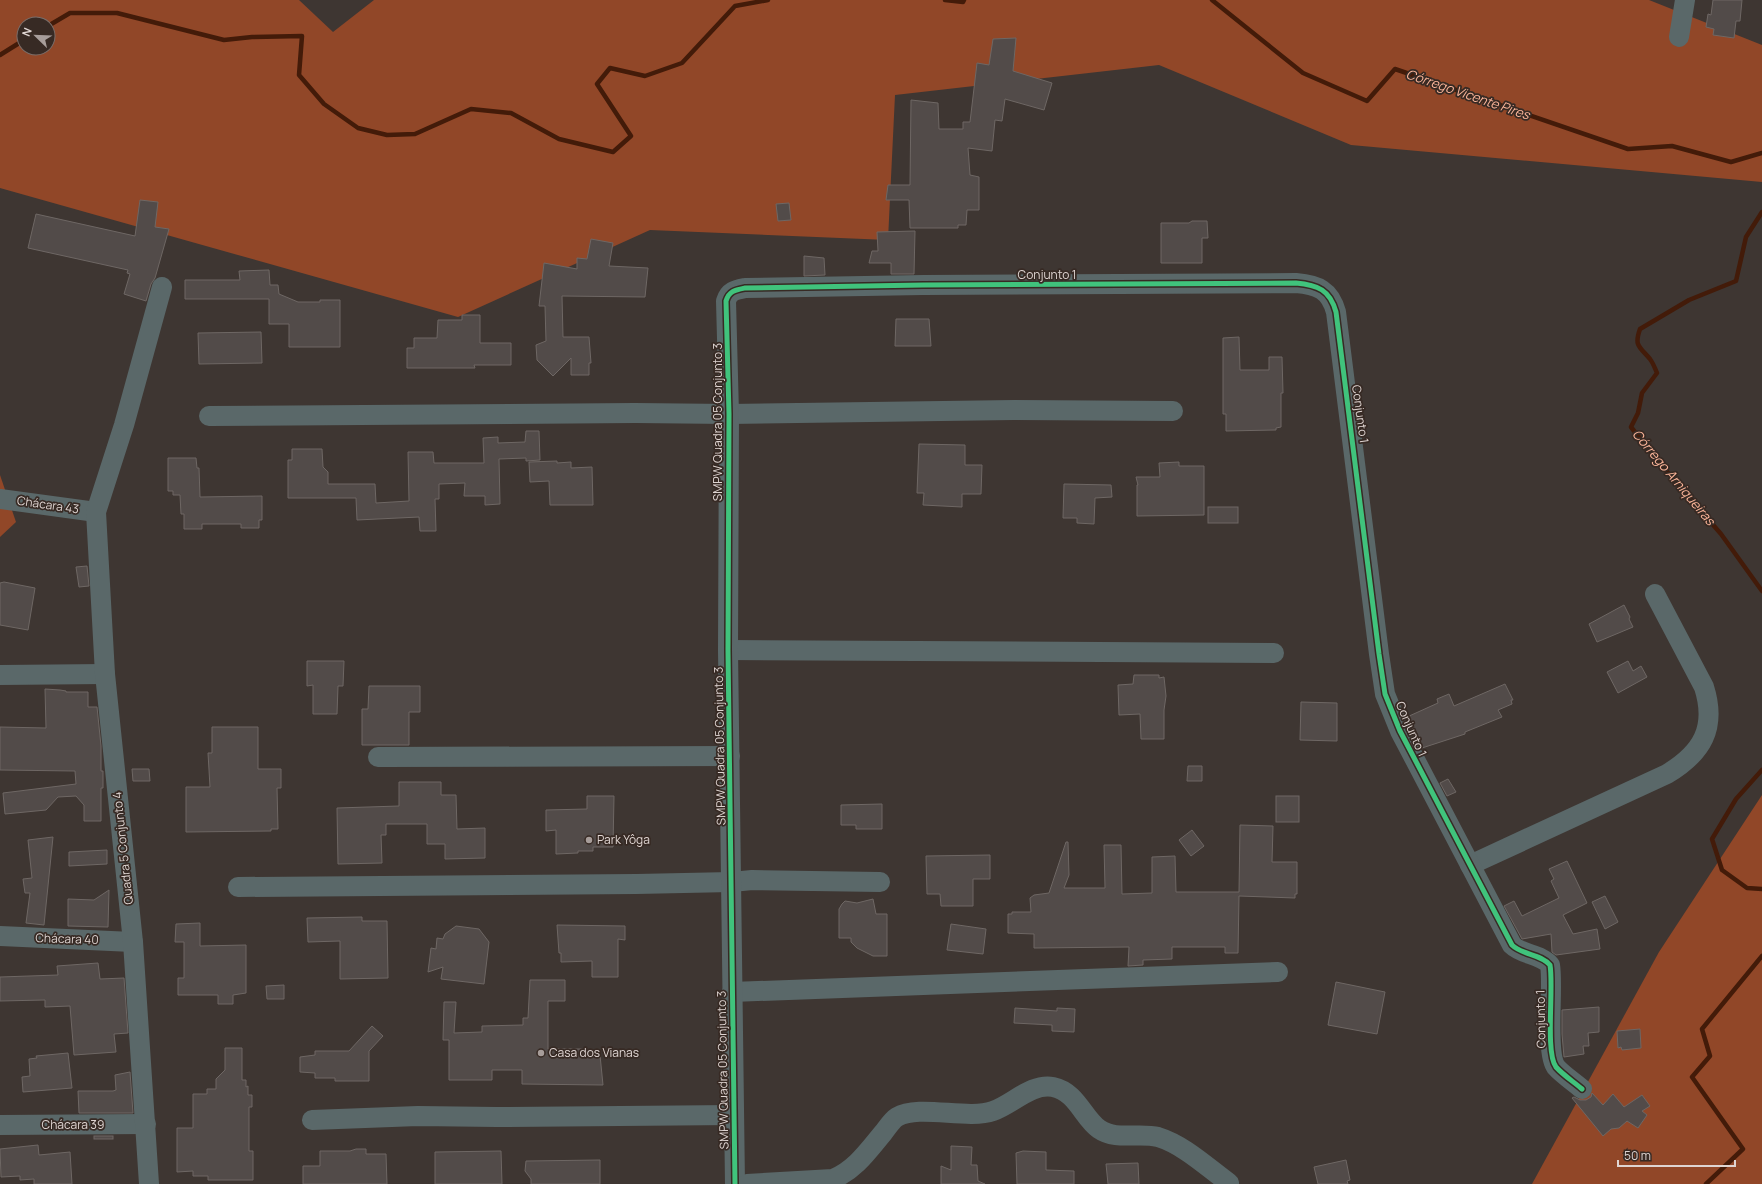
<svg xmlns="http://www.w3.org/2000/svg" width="1762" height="1184" viewBox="0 0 1762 1184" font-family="Manrope,sans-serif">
<rect width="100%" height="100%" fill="#3e3632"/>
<g fill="#914728" fill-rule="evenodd">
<path d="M0,0H299L333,32L374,0H1649L1762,45V182L1351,145L1159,65L895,95L888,240L650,230L458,317L0,188ZM24,24H48V48H24Z"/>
<path d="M0,475L16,522L0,537Z"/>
<path d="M1762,795V1184H1532L1659,952Z"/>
</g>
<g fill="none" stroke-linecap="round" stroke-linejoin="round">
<g stroke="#431b09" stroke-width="4.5">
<path d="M945,0L963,2L964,0"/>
<path d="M1212,0L1303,73L1367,101L1395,69L1628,149L1672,146L1731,162L1762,153"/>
<path d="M48,26L70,13H117L224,40L252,37L302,36L299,75L324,104L358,128L387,135L415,134L471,109L511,113L559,139L613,152L631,136L597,84L610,68L645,76L682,63L735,6L768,0"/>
<path d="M0,55L24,40"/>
<path d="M1762,212L1746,237L1736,281L1689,300L1640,329C1634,346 1639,346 1650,359C1653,363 1655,368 1657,373L1642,393L1638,413L1631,427L1656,459L1721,534L1762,591"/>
<path d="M1762,770L1736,799L1712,839L1722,870L1747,888L1762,889"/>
<path d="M1706,1184L1743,1149L1692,1077L1710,1056L1702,1029L1762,956"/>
</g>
</g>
<g fill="#524b49" stroke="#6e6764">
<path d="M1713,0H1742L1740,21H1736L1734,38L1713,35L1714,29L1706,27L1708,14L1711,15Z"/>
<path d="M1016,38L1013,71L1052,83L1044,110L1005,99L1002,121L995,120L992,151L968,148L970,175L979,177V210H967L966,225H958V228H910L909,200H886L888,185H910L911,100L938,103L939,129H963V122H970L977,63L989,65L993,39Z"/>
<path d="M140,200L158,202L155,227L169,229L155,278L151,284L146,301L124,294L130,274L127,273L128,270L28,248L36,214L135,236Z"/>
<path d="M789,203L791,220L778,221L776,204Z"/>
<path d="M1192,221H1207L1208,238H1202V263H1161V223H1189Z"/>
<path d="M915,231L914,274H891V263H869L872,251H878L877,232Z"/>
<path d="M591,239L613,243L609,266L648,268L645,297L562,296L563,337H589L591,363H589V375H571V358L553,376L537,360L536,345L546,341L545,306H539L544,263L577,269V258L587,259Z"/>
<path d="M804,256L824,258L825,275L804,276Z"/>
<path d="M269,270L270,285H278L279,294L298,302H320V300H340V347H289V324H269V299H185V280H240L239,271Z"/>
<path d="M462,315H480V343H511V365H474L475,368H407V348H414V338H437L438,320H462Z"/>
<path d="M896,319H929L931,346H895Z"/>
<path d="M261,332L262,363L199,364L198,333Z"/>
<path d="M1239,337L1240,370H1269V357H1282L1283,393H1281V427L1276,428V430L1226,431V414H1223V338Z"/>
<path d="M526,431H539L540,460L526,461V458L499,459L500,504L485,505V496H464L465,483L439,484V499H435L436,531H420L419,517L357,520L356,498H288V460H292V449H322L323,467L328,472V484H375L376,503L409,501L408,452H433L434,463H484L483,438L498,437V443L525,442Z"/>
<path d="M919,444L965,445V465H982L981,494H962V507L923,505L924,493H917Z"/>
<path d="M168,458H196L197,468H199L200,497L262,496V520H259V528H241V524H202V529H184V514H181L180,495H173V491H168Z"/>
<path d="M557,461V463L571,462V468L592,467L593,505H550L549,481L530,482L529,462Z"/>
<path d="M1179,462V466H1204V515L1137,516V485H1138L1136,477H1160L1159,463Z"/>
<path d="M1064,484L1111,485L1112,497L1095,498L1094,524L1077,523V518H1063Z"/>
<rect x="1208" y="507" width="30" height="16"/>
<path d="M87,566L89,586L79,587L76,567Z"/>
<path d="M4,582L35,588L28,630L0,625V583Z"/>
<path d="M1624,605L1630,617L1629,619L1633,627L1597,642L1589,624Z"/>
<path d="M307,661H344L343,686H338L337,714H313V685L307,686Z"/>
<path d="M1628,661L1633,671L1641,666L1647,677L1618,693L1607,672Z"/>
<path d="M1134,675H1159V678L1164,677L1166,696L1164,710V739H1141L1140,714L1119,715L1118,685L1133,684Z"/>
<path d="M1505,684L1513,700H1511L1512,704L1498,710L1502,717L1465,732V734L1422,748L1407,717L1438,703L1437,699L1449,694L1454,706Z"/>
<path d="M369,686H420V712H409V745H362V709H368Z"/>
<path d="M45,689L60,690L66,691V692H88V707H97L101,746V771H103V788H101V821H84V805L76,796L58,797L46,810L5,814L3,793L76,784L75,771L0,770V727L46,728Z"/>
<path d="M1301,702L1337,703V741L1300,740Z"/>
<path d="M212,727H258V769H281V788H277L278,829H271V831L186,832V787H210L208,753H212Z"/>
<path d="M1188,766H1202V781H1187Z"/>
<path d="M132,769H149L150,781H133Z"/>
<path d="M1448,779L1456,792L1447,796L1440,783Z"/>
<path d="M399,782H441V795H456L457,829L485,828V858L445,859V844H427V824H386V835H381L382,863L338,864L337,808L399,806Z"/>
<path d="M587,796H614L613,847H593V851H578V853L556,854V830L546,831V810L587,809Z"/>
<rect x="1276" y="796" width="23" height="26"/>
<path d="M882,804V829H856V825H841V805Z"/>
<path d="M1240,825L1273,826L1272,862H1297V894H1295V898L1239,896L1238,953H1225V947H1172V959L1143,960V965L1128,966L1129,947L1034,948V934L1008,933V914H1012V912H1031L1030,898L1034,895L1049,893L1066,842H1068L1069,875L1064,888H1105L1104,845H1121L1122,894L1152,893V857L1175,856L1176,892H1239Z"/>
<path d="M1192,830L1204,846L1191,856L1179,840Z"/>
<path d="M53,837L44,925L26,923L30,893H25L23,879L32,878L28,840Z"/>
<path d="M107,850V864L69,866V852Z"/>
<path d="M990,855V879H973V906H941L940,894H927L926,856Z"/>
<path d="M1567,861L1587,903L1563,915L1573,934L1597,929L1600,949L1556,955L1552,952L1551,934L1522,939L1504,906L1514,901L1522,916L1559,898L1551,881L1554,879L1549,869Z"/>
<path d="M109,890L108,927L68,926V899L94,900Z"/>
<path d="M1605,896L1618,922L1605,929L1592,902Z"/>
<path d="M873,899L876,914H887V956H873L857,948L851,942V938H839V909L842,904L845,901L857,903Z"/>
<path d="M362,917V921H387L388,978L340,979V941L308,942L307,918Z"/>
<path d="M200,923V946L246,945V993L233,995V1004H218V995H178V978H184V942H175L176,924Z"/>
<path d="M951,924L986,929L983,954L947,950Z"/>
<path d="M557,925L625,926V940L618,939V977H592V961L561,962V953H559Z"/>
<path d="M456,926L479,929L489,942L484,984L441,979L443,967L428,972L431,948L436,949L437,938L443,939L445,934Z"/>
<path d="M98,963L100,979L124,978L128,1033L114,1034L116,1052L74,1055L70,1006L45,1007V1000L0,1001V977L58,975L57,966Z"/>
<path d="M530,980H565V1001H548V1049H587V1055H600L603,1085L522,1084V1070H492V1080H449V1040H443L444,1002H456L454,1033L482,1032V1026L523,1025V1018H528Z"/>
<path d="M1336,982L1385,992L1377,1034L1328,1025Z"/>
<path d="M284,985V999H267L266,986Z"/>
<path d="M1599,1007V1032L1588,1033L1589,1046H1583L1584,1054L1564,1057L1562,1034V1010Z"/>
<path d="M1015,1008L1057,1011V1008L1075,1009L1074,1032L1052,1031V1025L1014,1023Z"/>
<path d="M372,1026L383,1036L369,1051V1081H335V1078H315V1073L300,1072V1057L315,1055V1051H349Z"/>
<path d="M1640,1029L1641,1048L1622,1050L1621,1047L1618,1048L1617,1031Z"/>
<path d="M225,1048H242V1080H246V1087L248,1086V1095H252V1107H249V1151H253V1180H208V1176H193V1171L177,1172V1128H193V1094H207V1089H216V1079L225,1070Z"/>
<path d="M68,1053L72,1088L23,1092L22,1077L30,1076L29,1059L37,1058L36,1056Z"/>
<path d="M130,1072L133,1113H79L78,1091H113L116,1090L115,1075Z"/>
<path d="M1592,1093L1603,1105L1613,1094L1624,1107L1642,1095L1650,1106L1642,1111L1647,1115L1638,1128L1627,1121L1619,1128L1611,1129L1603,1136L1572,1098L1574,1097L1580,1100H1586L1591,1097Z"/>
<rect x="94" y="1136" width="19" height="3"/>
<path d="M38,1145L39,1155L70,1152L72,1184H34V1179L20,1180V1176L1,1177L0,1149Z"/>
<path d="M951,1146L972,1147L971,1165H977L978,1181L985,1184H941V1166L951,1170Z"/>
<path d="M356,1149H366V1154H386L387,1184H303V1166H320V1151H350Z"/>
<path d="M501,1151L502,1184H435V1152Z"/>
<path d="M1023,1151L1046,1152V1170L1074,1171V1184H1017L1016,1153Z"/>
<path d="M600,1160V1184H531V1179L525,1171L526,1161Z"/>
<path d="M1346,1160L1350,1180L1347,1181L1348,1184H1318L1314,1167Z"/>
<path d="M1138,1163L1139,1184H1108L1106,1164Z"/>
</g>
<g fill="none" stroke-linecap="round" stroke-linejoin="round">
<g stroke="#5a6869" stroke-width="20">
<path d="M1679,37L1685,0"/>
<path d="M209,416L635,413L729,414L1014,410L1173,411"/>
<path d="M0,499L96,512"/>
<path d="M728,650L1274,653"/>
<path d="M0,675L105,674"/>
<path d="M378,757L730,756"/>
<path d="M1470,865L1667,774C1702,753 1717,728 1704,687L1655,594"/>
<path d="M238,887L636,884L732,882L752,880L880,882"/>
<path d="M0,936L133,942"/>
<path d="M732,992L1278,972"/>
<path d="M312,1120L418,1116L497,1117L733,1115"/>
<path d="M0,1125L146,1124"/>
<path d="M149,1184L133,942L105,674L96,512L124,425L162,287"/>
<path d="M735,1184L728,650L729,414L726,301C729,291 735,290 745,288L923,285L1296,283C1318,285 1330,290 1336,312L1379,654L1385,694L1400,731L1512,945C1522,955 1541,954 1550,965C1554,987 1545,1052 1556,1067C1563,1075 1574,1082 1582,1089"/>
<path d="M747,1184L833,1179C855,1170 868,1151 883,1133C887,1128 892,1120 897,1117C919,1104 967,1120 993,1111C1013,1104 1031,1083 1053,1087C1077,1092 1083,1118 1099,1129C1116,1141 1139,1132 1158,1137C1184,1145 1207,1167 1229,1183"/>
</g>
<g stroke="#372a24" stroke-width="8">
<path id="cycleway" d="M735,1184L728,650L729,414L726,301C729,291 735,290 745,288L923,285L1296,283C1318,285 1330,290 1336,312L1379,654L1385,694L1400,731L1512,945C1522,955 1541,954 1550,965C1554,987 1545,1052 1556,1067C1563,1075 1574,1082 1582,1089"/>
</g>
<use href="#cycleway" stroke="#40c37c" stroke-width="5"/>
</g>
<g fill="#a79d9a" stroke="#372a24" stroke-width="1.5">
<circle cx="589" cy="840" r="4"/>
<circle cx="541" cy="1053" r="4"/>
</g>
<g text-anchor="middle" stroke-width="3.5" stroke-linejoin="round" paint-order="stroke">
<g font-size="12" fill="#dfd5d2" stroke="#372a24">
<text x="1047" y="279">Conjunto 1</text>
<text transform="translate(1360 414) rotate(82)" y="4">Conjunto 1</text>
<text transform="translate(718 422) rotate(-90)" y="4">SMPW Quadra 05 Conjunto 3</text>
<text transform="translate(48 505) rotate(8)" y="4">Chácara 43</text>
<text transform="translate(1411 729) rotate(66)" y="4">Conjunto 1</text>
<text transform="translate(720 746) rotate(-91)" y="4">SMPW Quadra 05 Conjunto 3</text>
<text transform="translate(123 848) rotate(-96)" y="4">Quadra 5 Conjunto 4</text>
<text transform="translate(67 939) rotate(2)" y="4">Chácara 40</text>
<text transform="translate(1541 1019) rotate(-91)" y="4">Conjunto 1</text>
<text transform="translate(723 1070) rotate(-91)" y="4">SMPW Quadra 05 Conjunto 3</text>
<text x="73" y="1129">Chácara 39</text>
</g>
<g font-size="12" fill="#dfd5d2" stroke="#372a24" text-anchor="start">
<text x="597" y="844">Park Yôga</text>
<text x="549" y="1057">Casa dos Vianas</text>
</g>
<g font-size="13" font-style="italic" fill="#fdb69a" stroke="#372a24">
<text transform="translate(1468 94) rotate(19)" y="5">Córrego Vicente Pires</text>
<text transform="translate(1674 477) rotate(50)" y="5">Córrego Arniqueiras</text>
</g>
</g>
<g transform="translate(36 36) rotate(293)"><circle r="19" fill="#372a24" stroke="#7a6e6a"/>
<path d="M0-3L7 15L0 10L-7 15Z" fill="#a79d9a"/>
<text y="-6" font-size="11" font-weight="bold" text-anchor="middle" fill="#dfd5d2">N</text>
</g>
<path d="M1618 1160v6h117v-6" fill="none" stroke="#dfd5d2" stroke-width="2"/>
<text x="1624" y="1160" font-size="12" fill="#dfd5d2" stroke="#372a24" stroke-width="3" paint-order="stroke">50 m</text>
</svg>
